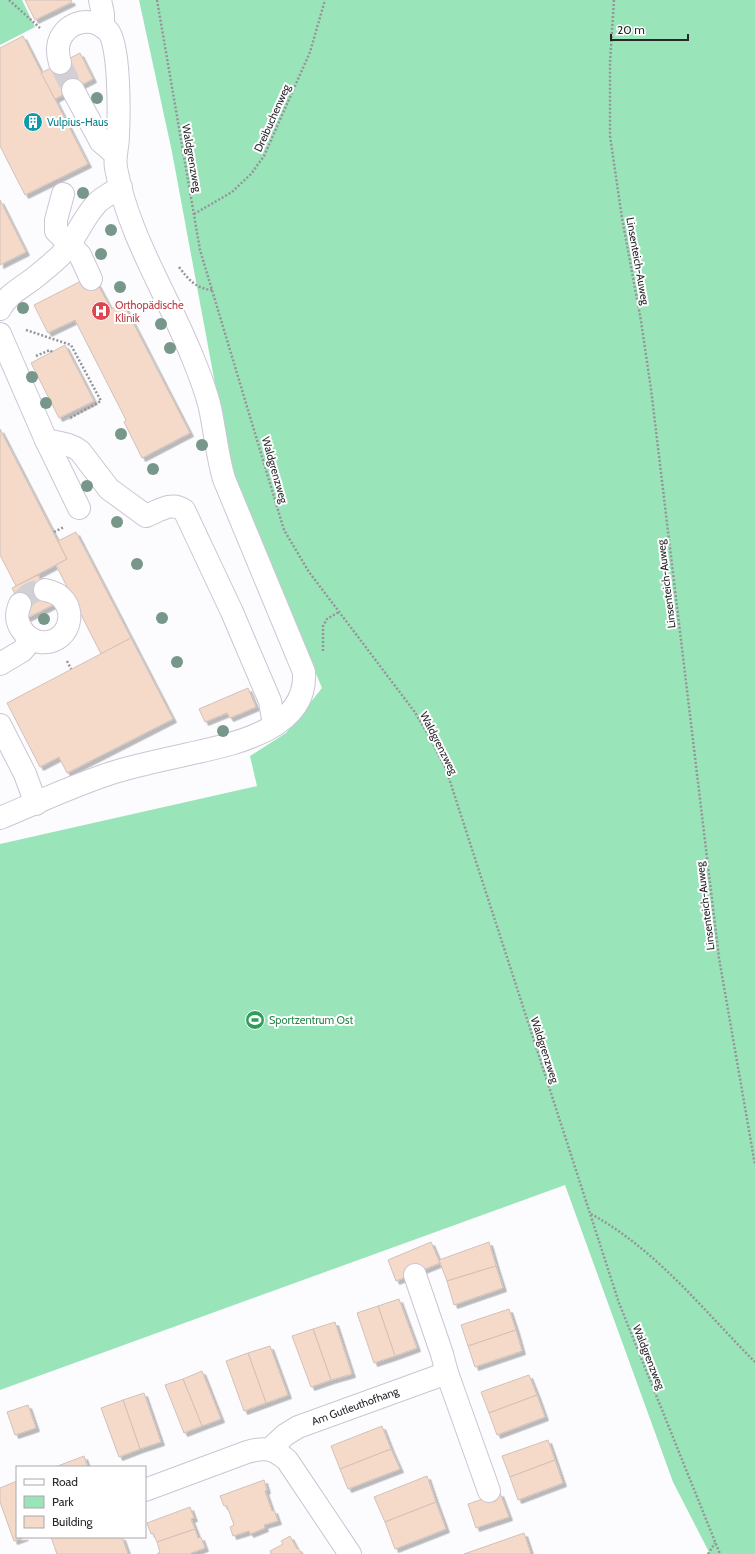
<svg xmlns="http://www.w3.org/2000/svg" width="755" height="1554" viewBox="0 0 755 1554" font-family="Cabin,sans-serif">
<defs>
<filter id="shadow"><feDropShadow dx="3.5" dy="3.5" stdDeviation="0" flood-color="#0004"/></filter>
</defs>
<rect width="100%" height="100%" fill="#fcfbfe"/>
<g fill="#9ae4ba">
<path d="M0,0H22L35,27L0,45Z"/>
<path d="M139,0H755V1554H710L673,1482L565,1185L0,1390V844L257,786L250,756L286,733L322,688L231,470L172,152Z"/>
</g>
<g fill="#f5d9c9" stroke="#d2c1b8" filter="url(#shadow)">
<path d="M25,0H71L72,2L35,20Z"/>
<path d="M23,36L88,164L25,195L0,146V48Z"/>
<path d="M80,53L93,79L55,99L41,73Z"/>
<path d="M0,200L26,252L0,265Z"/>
<path d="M81,281L85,289L97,283L111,309L123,303L190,433L142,458L124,422L126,420L75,320L48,333L34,305Z"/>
<path d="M65,345L94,401L59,418L31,363Z"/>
<path d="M0,429L67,559L16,586L0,555Z"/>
<path d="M76,532L131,638L101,654L56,565L67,559L58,541Z"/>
<path d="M38,575L53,605L27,618L12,588Z"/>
<path d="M131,638L173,719L67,773L59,757L40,767L7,703Z"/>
<path d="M248,688L256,707L230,718L227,713L205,722L199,709Z"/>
<path d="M431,1242L440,1263L396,1281L388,1260Z"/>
<path d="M489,1242L496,1266L447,1281L439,1260Z"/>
<path d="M496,1266L503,1288L454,1305L447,1281Z"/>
<path d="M399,1299L417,1348L395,1356L378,1306Z"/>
<path d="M378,1306L395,1356L374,1363L357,1313Z"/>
<path d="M509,1309L516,1330L468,1346L461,1325Z"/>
<path d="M335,1322L352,1374L331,1380L313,1329Z"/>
<path d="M313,1329L331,1380L311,1387L292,1336Z"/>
<path d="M516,1330L522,1351L475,1367L468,1346Z"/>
<path d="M270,1346L288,1395L266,1403L248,1353Z"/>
<path d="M248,1353L266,1403L244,1411L226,1361Z"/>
<path d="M202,1371L221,1419L202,1426L183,1379Z"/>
<path d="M529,1375L537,1395L489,1413L481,1392Z"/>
<path d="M183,1379L202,1426L184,1433L165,1385Z"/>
<path d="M144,1393L161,1442L140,1449L123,1400Z"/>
<path d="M537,1395L545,1417L497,1435L489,1413Z"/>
<path d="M123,1400L140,1449L119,1457L101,1408Z"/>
<path d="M28,1405L36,1428L15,1435L7,1412Z"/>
<path d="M382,1426L391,1449L340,1469L331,1446Z"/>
<path d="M548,1440L555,1460L510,1477L502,1456Z"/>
<path d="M391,1449L400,1469L348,1489L340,1469Z"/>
<path d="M84,1456L88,1467H55Z"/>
<path d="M555,1460L563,1483L518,1500L510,1477Z"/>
<path d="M427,1476L436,1502L385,1522L374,1497Z"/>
<path d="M264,1480L267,1490L265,1491L272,1511L274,1510L278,1521L264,1525L265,1528L250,1534L249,1531L233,1536L230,1527L234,1525L227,1506H224L220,1496Z"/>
<path d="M17,1481V1537H25L14,1541L0,1502V1488Z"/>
<path d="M500,1493L509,1517L476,1528L468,1504Z"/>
<path d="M436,1502L446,1529L395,1549L385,1522Z"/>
<path d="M190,1507L194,1518L191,1519L195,1529L157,1542L153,1533L151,1534L147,1523Z"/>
<path d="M195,1529L198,1538L201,1537L205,1548L191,1553V1554H157L160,1552L157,1542Z"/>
<path d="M524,1533L531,1554H464Z"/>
<path d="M290,1536L297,1549L298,1548L302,1554H271L270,1551L283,1544L281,1541Z"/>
<path d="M51,1537H122L128,1554H57Z"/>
</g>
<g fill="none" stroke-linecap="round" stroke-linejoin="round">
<g stroke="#d2d0d4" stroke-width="22" stroke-dasharray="22 11" stroke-linecap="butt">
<path d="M60,63L73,90"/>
<path d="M20,604C26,594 35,590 45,590"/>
</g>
<g stroke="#ccc5d4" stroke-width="24">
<g id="minor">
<path d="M100,0L103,14V27"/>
<path d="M73,90L101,142L115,154"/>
<path d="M63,194L56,220V231L80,255L91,279"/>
<path d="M0,309C7,295 21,288 33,279C43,271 53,263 61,255C76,239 83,217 98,202C105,196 113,192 121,187"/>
<path d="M0,334L46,440L79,508"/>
<path d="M46,440C58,443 70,443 80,451L109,489L146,516C159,511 171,501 184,510L232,612L270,701L274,725"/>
<path d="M20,604C16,613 16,622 22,630C26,636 32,641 40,642C74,646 82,596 45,590"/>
<path d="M0,664L22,651L32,639"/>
<path d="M0,725L25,774L36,804"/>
<path d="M0,818C39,802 78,783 118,771C142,764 166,759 189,754C233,744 308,730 304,672L224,479C217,455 215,431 210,408C206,390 199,373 192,356C167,294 128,235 116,168C114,157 118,147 118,135C119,115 120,44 108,31C92,15 66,21 59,42C57,49 58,56 60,63"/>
<path d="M415,1275L442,1354L447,1373L489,1491"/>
<path d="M270,1449L285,1435L298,1427L447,1373"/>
<path d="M145,1490L247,1452C265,1447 273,1448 287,1460L350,1554"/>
</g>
</g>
<g stroke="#969498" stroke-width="2.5" stroke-dasharray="2 2" stroke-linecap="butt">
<path d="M9,0L40,28"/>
<path d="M157,0L200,250L284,530L309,572L414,711L429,736L446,769L619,1303L720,1554"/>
<path d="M614,0L610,62V136L622,218L641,321L651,389L719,958L755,1165"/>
<path d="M194,214L232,192L251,174L264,156L310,52L325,0"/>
<path d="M179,267C189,280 196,289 213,290"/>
<path d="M26,330L71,345L101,401L70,418V420"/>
<path d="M36,356L50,350L52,352"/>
<path d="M54,532L64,527"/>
<path d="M323,651V626L327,619L339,612"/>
<path d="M67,661L71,669"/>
<path d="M591,1214C657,1250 703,1310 755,1362"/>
<path d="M708,1554L715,1543"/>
</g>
<use href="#minor" stroke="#fff" stroke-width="22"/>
</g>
<g fill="#76978a">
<circle cx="97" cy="98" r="6"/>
<circle cx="83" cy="193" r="6"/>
<circle cx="111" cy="230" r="6"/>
<circle cx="101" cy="254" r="6"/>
<circle cx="120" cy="287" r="6"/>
<circle cx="23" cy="308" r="6"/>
<circle cx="161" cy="324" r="6"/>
<circle cx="170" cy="348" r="6"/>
<circle cx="32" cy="377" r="6"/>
<circle cx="46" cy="403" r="6"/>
<circle cx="121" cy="434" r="6"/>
<circle cx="202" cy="445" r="6"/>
<circle cx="153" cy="469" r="6"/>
<circle cx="87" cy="486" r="6"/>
<circle cx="117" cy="522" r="6"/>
<circle cx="137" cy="564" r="6"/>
<circle cx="162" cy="618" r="6"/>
<circle cx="44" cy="619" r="6"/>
<circle cx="177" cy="662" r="6"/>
<circle cx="223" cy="731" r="6"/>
</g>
<defs>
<g id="building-disc" transform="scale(1)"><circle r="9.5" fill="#0f9aa8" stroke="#fff"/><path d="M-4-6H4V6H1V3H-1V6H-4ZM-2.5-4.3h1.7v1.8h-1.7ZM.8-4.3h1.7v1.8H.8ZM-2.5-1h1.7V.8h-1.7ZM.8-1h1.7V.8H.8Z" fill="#fff"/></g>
<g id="hospital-disc" transform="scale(1)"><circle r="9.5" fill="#e0444e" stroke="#fff"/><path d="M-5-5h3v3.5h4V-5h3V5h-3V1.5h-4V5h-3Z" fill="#fff"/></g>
<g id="stadium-disc" transform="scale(1)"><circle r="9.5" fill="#2e9e5b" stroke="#fff"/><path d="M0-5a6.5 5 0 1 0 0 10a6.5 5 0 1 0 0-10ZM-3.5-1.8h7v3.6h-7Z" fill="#fff"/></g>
</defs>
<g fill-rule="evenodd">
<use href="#building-disc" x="33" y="122"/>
<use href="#hospital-disc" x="101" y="311"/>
<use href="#stadium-disc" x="255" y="1020"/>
</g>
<g text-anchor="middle" stroke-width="4" stroke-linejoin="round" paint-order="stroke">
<g font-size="11" fill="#29262c" stroke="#fff">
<text transform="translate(272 118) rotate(-66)" y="4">Dreibuchenweg</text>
<text transform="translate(192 158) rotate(80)" y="4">Waldgrenzweg</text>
<text transform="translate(638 261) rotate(80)" y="4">Linsenteich-Auweg</text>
<text transform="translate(275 470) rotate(74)" y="4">Waldgrenzweg</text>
<text transform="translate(666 584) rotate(-97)" y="4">Linsenteich-Auweg</text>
<text transform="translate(439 743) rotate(63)" y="4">Waldgrenzweg</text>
<text transform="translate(705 906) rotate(-97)" y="4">Linsenteich-Auweg</text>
<text transform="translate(545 1050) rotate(72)" y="4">Waldgrenzweg</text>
<text transform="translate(649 1357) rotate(68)" y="4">Waldgrenzweg</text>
<text transform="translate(355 1406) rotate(-20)" y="4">Am Gutleuthofhang</text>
</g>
<g font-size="11" fill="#0d838f" stroke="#fff" text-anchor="start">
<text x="47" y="126">Vulpius-Haus</text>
</g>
<g font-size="11" fill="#be3a42" stroke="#fff" text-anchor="start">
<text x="115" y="309">Orthopädische<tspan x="115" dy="13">Klinik</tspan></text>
</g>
<g font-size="11" fill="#27864d" stroke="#fff" text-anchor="start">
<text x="269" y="1024">Sportzentrum Ost</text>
</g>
</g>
<rect x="16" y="1466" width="130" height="72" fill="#ffffff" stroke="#a9a8ab"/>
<rect x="24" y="1479" width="20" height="6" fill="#ffffff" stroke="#a9a8ab"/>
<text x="52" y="1486" font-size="12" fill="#29262c">Road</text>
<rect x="24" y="1496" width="20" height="12" fill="#9ae4ba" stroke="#a9a8ab"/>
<text x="52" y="1506" font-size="12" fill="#29262c">Park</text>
<rect x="24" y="1516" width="20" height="12" fill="#f5d9c9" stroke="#a9a8ab"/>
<text x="52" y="1526" font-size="12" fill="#29262c">Building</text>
<path d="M611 34v6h77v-6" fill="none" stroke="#29262c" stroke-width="2"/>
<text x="617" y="34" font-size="12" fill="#29262c" stroke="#ffffff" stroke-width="3" paint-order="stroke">20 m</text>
</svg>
